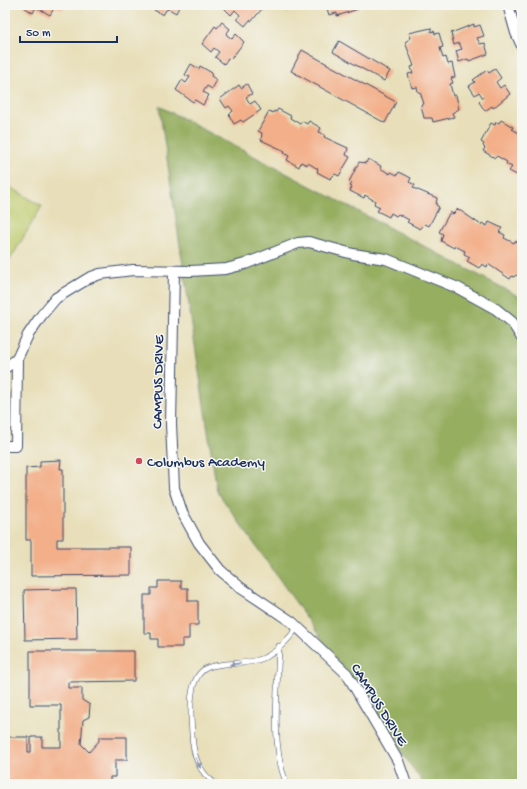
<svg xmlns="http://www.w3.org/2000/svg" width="527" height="789" viewBox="0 0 527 789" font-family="'Gochi Hand',sans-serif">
<rect width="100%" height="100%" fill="#f6f6f2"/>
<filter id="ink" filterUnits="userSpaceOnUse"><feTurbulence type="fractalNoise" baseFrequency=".025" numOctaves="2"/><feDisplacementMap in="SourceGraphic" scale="8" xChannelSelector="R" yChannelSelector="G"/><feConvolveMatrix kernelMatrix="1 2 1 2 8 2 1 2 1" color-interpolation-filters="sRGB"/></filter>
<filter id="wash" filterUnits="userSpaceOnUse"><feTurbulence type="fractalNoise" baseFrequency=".012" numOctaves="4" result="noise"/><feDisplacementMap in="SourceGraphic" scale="16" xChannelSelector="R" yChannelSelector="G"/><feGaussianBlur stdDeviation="0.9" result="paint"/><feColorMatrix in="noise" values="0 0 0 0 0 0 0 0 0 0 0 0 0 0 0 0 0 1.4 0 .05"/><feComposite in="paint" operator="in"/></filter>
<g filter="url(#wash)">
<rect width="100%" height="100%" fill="#e8dfba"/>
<path fill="#beca6c" stroke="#6c7c65" d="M5,184L42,206L5,268Z"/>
<path fill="#96ae60" stroke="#586e5f" d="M159,106L522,298V784H424L217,491Z"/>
<g id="blocks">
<g fill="#f3af89">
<path d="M25,5H65L62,10L57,7L54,8L50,15L36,7L33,13L24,7Z"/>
<path d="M157,5H180L176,13L169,9L166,10L163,15L154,10Z"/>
<path d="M224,5H265L252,21L250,20L245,26L237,19L240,15L235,10L231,15L223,7Z"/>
<path d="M284,5H297L286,10Z"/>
<path d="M326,5H357L358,9L337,16V13L329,15Z"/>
<path d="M222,22L230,29L226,34L228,36L232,39L236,34L244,42L231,59L229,57L224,64L215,57L219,52L214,48L211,52L202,44L215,26L217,28Z"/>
<path d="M474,24V27L480,25L484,36L477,38L480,44L485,43L488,54L469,61L468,59L459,62L456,51L462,49L459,43L454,45L451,33Z"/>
<path d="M431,28V32L434,31L435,34L439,33L443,47L440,48L443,58L446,57L448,64L452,63L455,77L451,78L453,83L450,84L453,96L456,95L459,109L452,113L454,117L433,122L432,118H424L421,105L424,104L420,92H418L417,87L412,88L408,74L413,73L411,67L414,66L405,42L411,38L409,33Z"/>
<path d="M339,41L390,71L384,81L333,52Z"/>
<path d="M302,50L396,102L385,123L291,71Z"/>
<path d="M191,64L199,69L200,66L212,73L211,76L217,80L212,89L207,86L203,92L209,95L203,105L195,100L193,102L176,90L182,80L186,83L190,77L185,75Z"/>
<path d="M495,69L501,78L496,82L500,88L504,85L510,94L493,108L492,106L485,111L479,102L483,98L479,92L475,95L469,86L475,82L473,80L487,70L489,73Z"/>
<path d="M247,84L252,94L246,97L250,104L255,101L261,110L243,122L241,120L234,124L229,115L233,111L229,106L226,108L220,99L239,85L241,88Z"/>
<path d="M278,109L291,116L290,118L300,124L302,121L307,124L309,121L321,128L319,132L325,135L324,137L348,148L346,155L350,157L339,176L335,174L330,179L317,172L318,169L308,163L307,165L301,162L299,167L287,160L289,156L284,153L285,151L261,140L262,133L258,131L269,111L273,113L274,111L276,112Z"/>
<path d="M501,120L513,127L512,129L522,135L521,177L509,171L512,167L506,164L507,162L497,156L495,158L483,151L485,148L483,146L484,144L481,142L491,123L495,125L496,122L499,123Z"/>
<path d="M368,159L381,166L380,168L390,174L391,172L397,175L399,172L411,178L409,182L415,185L413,188L437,198L436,205L439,207L429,226L425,224L420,229L407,222L409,220L398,214L396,216L391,213L389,217L377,211L380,207L374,204L375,201L365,195L364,198L350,191L352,187L350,186L352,183L349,182L359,162L366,163Z"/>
<path d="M458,209L481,225L482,223L487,226L489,222L502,228L499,232L505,235L504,238L514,243L515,241L522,244V272L519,276L516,275L514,277L512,276L510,279L488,264L487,267L482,264L479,268L467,261L470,257L464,254L465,251L455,246L454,248L441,241L443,234L439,232L450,212L453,214Z"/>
<path d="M61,460L60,469H63V539H57V547H131V575L31,576V540H26V468L40,467V461Z"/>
<path d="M158,581H181V588H188V601H198V625H189V639H182V647H158V639H151V633H144V595H151V588H158Z"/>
<path d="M64,589H76L77,639L25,640L24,590Z"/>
<path d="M30,651H134V681L68,682V688H82V700L90,705L89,717L83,720L81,744L89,752L99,741V737H127V760H115V777H110V784L5,782V737H28V752H31V737H42V747H61V705H30Z"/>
</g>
</g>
</g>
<g filter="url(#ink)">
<use href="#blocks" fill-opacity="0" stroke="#3a496c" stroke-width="1"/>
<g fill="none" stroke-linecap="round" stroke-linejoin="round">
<g stroke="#3a496c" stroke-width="6">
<g id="lane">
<path d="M279,646C278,686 270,748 287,784"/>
<path d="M216,784C198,772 193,755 192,734C191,716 186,675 209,667C224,662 242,665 258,660C273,656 288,640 297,628"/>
</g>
</g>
<g stroke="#3a496c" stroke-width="12">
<g id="street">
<path d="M508,5L516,33L522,46"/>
<path d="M174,271L171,424L174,488L182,512L199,543L220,570L241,588L292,622L347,674L398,761L406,784"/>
<path d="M5,368L17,359L28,335L41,316L56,298L89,278L100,274L133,270L190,271L226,269L245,264L298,243L309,242L353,254L386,259L458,288L496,309L512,322L522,338"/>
<path d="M5,446H16L17,359"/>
</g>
</g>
<use href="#lane" stroke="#fff" stroke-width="5"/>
<use href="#street" stroke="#fff" stroke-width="10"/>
</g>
<defs><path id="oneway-solid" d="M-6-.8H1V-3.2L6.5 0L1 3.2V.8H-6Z"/></defs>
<g fill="#8d97ae">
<use href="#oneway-solid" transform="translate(235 664) rotate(172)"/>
<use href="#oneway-solid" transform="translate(198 763) rotate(65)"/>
</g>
</g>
<circle fill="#d1495b" stroke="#f6f6f2" stroke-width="1.5" cx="139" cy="461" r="4"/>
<g text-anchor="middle" stroke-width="3" stroke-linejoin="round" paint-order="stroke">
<g font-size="15" fill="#1b2f5e" stroke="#f6f6f2">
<text transform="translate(157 382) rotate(-89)" y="5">CAMPUS DRIVE</text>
<text transform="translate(380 704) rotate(58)" y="5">CAMPUS DRIVE</text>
</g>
<g font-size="15" fill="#1b2f5e" stroke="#f6f6f2" text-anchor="start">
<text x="147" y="466">Columbus Academy</text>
</g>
</g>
<rect width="527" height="789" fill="none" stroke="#f6f6f2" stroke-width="20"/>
<path d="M20 36v6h97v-6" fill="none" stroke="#1b2f5e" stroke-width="2"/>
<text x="26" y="36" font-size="12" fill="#1b2f5e" stroke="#f6f6f2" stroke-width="3" paint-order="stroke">50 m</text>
</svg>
